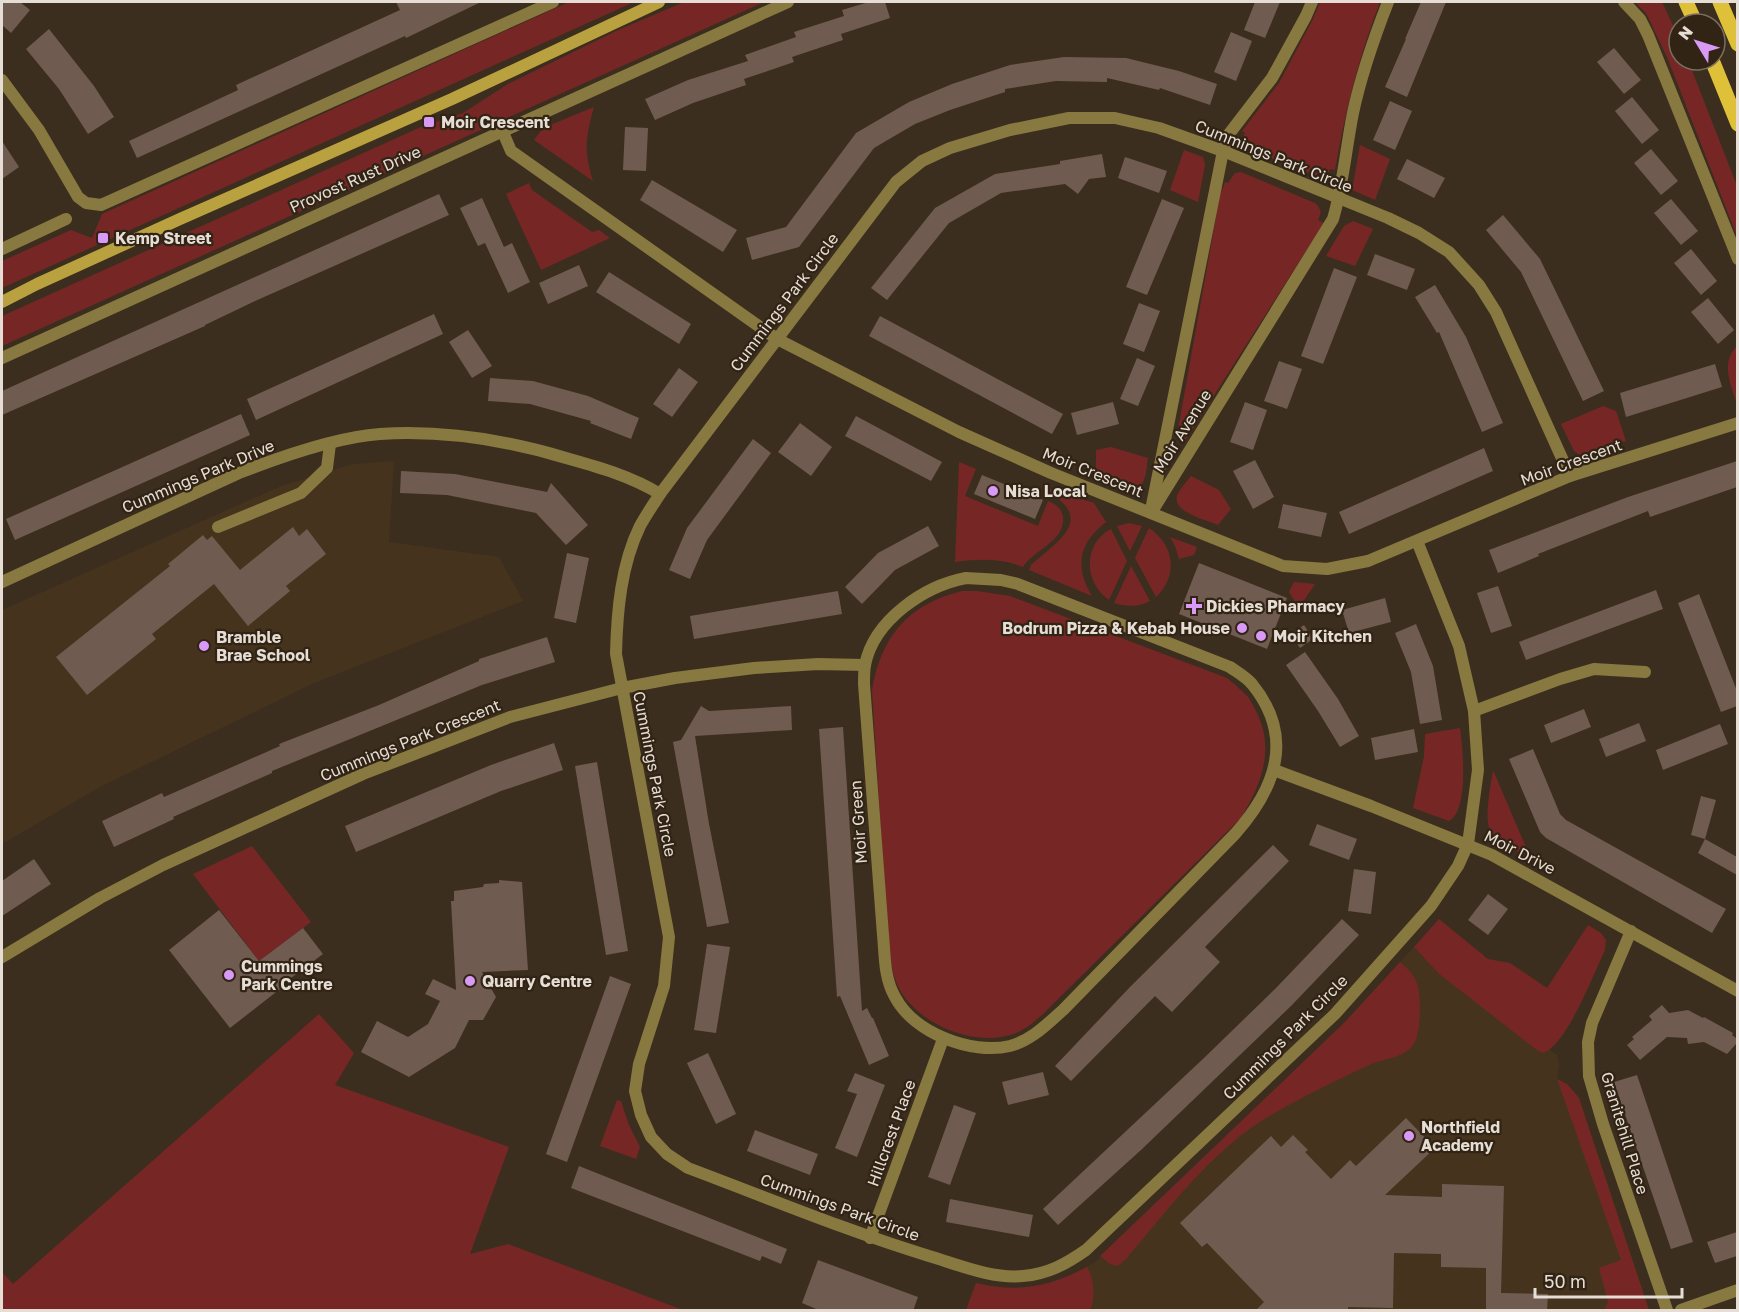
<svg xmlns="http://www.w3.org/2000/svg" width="1739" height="1312" viewBox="0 0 1739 1312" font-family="'Golos Text',sans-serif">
<rect width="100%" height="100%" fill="#3b2e1e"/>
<g fill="#45331d">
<path d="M394,461L389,542L499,557L523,601L314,683L100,787L2,844V610L281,486L353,464Z"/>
<path d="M1414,947L1438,973L1557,1055L1559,1064L1557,1079L1567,1084L1579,1098L1649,1310H966L976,1283L995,1288L1019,1289L1042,1286L1066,1278L1095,1262L1345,1022Z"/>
</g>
<g fill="#762725">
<path d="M569,2H634L2,288V261L71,230L92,238L102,214Z"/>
<path d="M684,2H764L2,346V316L421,127L463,113L508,84L616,31Z"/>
<path d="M1320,2H1380C1359,56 1345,112 1335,170L1330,169L1328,173L1320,177L1246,148L1242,144V139L1245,133L1242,131L1279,83L1313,19Z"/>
<path d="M1635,2H1662L1679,38V60H1688L1737,186V236L1667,57L1646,13Z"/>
<path d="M594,107C585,139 584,150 593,181L534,140L543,128Z"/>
<path d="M1360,145L1390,159L1375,200L1352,190Z"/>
<path d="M1184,150L1203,157L1205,165L1198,202L1170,190Z"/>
<path d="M1241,172L1315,203C1321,209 1322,212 1318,220L1324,223L1186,439L1181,440L1177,435L1220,195L1225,182L1228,183L1235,173Z"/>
<path d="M529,183L532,190L592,232L599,230L610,238L541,270L506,194Z"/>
<path d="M1353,221L1373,229L1355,266L1326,256L1344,226Z"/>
<path d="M1737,346V404C1731,385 1720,363 1737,346Z"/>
<path d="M1603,406L1616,411L1626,441L1580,455L1574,451L1561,424Z"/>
<path d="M1111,447L1148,458C1146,469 1147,484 1135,490L1096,475V450Z"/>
<path d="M959,462L976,469L965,496L1038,526L1048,501C1056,504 1062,509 1063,517C1065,542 1033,550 1023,567C1000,558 979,559 955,562Z"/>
<path d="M1191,476L1219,490L1231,509L1218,525C1207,520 1173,513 1177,496C1179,490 1187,481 1191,476Z"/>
<path d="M1049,489L1094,503L1106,522C1079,543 1074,566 1092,596L1029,570L1031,565C1055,543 1097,520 1048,492Z"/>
<path d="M1129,523L1142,526L1130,551L1117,526Z"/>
<path d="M1149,528C1174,545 1179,575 1156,597L1135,558Z"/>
<path d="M1111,529L1127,561L1109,600C1084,583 1082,544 1111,529Z"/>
<path d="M1170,537L1197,547L1194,555L1179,559L1175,546Z"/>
<path d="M1131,566L1150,601C1138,607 1127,607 1114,603Z"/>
<path d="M1294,582L1315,584L1299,608L1289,592Z"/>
<path d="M962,591H977L1010,596L1227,678C1234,684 1242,690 1248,697C1252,702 1254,708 1257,713C1275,751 1261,784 1241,818L1044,1013C1034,1022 1023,1032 1010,1035C972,1046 922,1025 901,992C892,977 891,960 888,943L872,690C881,637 908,604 962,591Z"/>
<path d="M1460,728C1463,749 1469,810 1449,821L1413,808L1424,756L1425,734Z"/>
<path d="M1493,770L1528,852L1527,856C1516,850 1497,844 1491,832C1483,820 1491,785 1493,770Z"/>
<path d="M252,846L311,922L259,961L193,874Z"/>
<path d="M1439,919L1488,959L1510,963L1547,988L1588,925L1601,933L1606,940L1605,950C1593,975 1568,1042 1544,1053L1538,1051L1438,973L1414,947Z"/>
<path d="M1400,962C1408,969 1416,976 1418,987C1421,1000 1421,1035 1413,1045C1402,1059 1384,1058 1369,1065C1333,1082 1297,1099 1263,1120C1210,1153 1166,1212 1126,1259L1118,1266L1110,1264L1100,1256L1345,1022Z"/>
<path d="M319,1014L354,1053L335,1085L509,1147L470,1254L508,1244L683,1310H2V1272L13,1284Z"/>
<path d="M1557,1079L1567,1084L1579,1098L1649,1310H1604L1608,1302L1599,1268L1621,1260Z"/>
<path d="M617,1100L621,1101L629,1125L640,1147L636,1159L600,1146Z"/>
<path d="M1087,1267C1094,1278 1096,1298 1090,1310H966L976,1283C1019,1293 1048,1287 1087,1267Z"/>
</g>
<g fill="#705b50">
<path d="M2,2H20L30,10L11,33L2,25Z"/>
<path d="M396,2H481L406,38L405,36L137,158L129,141L238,90L236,85L400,10Z"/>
<path d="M869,2H885L890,18L841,34L843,40L792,57L794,62L744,79L746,85L693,103L655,120L645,99L688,80L748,61L745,55L796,37L794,32L844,16L842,10Z"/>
<path d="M1255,2H1280L1265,38L1244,30Z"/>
<path d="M1421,2H1446L1407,97L1385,87L1406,39H1405Z"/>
<path d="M49,29L94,86L114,117L88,134L59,89L26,49Z"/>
<path d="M1231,32L1252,41L1236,81L1214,72Z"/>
<path d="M1614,48L1641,80L1624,94L1597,62Z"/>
<path d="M1064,57L1126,58L1179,71L1217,84L1210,105L1160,88L1159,90L1107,78V82L1056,81L1005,89V92L950,110L915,124L874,148L799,247L752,260L746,238L786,227L856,133L909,102L952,84L1010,65Z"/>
<path d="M1632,97L1659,130L1642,144L1615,111Z"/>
<path d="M1390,101L1412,111L1395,150L1373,140Z"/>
<path d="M625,127L648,128L646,171L623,170Z"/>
<path d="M2,141L19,167L2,179Z"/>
<path d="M1651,149L1678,181L1661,195L1634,163Z"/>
<path d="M1102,154L1106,177L1089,179L1078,194L1065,184L1001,193L949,223L887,300L871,288L935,208L995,174L1060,164V161Z"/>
<path d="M1125,157L1167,171L1159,193L1118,178Z"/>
<path d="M1407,159L1445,178L1434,198L1397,179Z"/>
<path d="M652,180L737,230L723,252L640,200Z"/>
<path d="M439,194L449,215L253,302L205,325V326L2,415V391Z"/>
<path d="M482,198L504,247L512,243L530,282L508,293L485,243L478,246L460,208Z"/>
<path d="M1162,199L1184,208L1147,295L1126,287Z"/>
<path d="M1671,199L1698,231L1681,245L1654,213Z"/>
<path d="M1503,215L1540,259L1604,391L1583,401L1521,272L1486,230Z"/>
<path d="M1691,249L1717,281L1701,295L1674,263Z"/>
<path d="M1375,254L1415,269L1407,290L1367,275Z"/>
<path d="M579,265L588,286L548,304L539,283Z"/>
<path d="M1334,268L1357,277L1323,364L1301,356Z"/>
<path d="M609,272L691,324L679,344L596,292Z"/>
<path d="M1435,285L1466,337L1503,423L1482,432L1439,332L1437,333L1415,297Z"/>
<path d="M1708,298L1734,330L1718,344L1691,312Z"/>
<path d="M1139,303L1160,311L1144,352L1123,344Z"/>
<path d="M434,314L443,334L256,420L247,399Z"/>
<path d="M880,316L1063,414L1052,434L869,336Z"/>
<path d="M468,330L492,366L472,378L449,342Z"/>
<path d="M1137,358L1155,366L1138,406L1120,399Z"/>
<path d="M1279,361L1302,369L1287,409L1264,401Z"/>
<path d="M1715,364L1722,387L1626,417L1620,393Z"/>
<path d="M679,368L698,382L672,417L653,404Z"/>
<path d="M490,378L533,381L588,396L639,418L631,439L590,423L591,421L530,404L488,401Z"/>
<path d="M1113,402L1119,424L1077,435L1071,413Z"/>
<path d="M1245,402L1267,410L1253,450L1230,442Z"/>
<path d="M241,414L250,435L15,540L6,519Z"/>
<path d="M856,416L942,462L931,481L845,436Z"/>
<path d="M800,423L832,447L811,476L778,452Z"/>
<path d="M753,439L771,453L707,540L690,579L669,570L687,528Z"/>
<path d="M1484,448L1493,471L1349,534L1339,512Z"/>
<path d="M1255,460L1274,497L1253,509L1233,471Z"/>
<path d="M1737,461V487L1650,517L1648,511L1538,554L1539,556L1498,573L1489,550L1628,497Z"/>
<path d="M401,471L455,474L547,492L551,483L588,525L566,545L536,513L447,495L400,493Z"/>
<path d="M982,475L1043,500L1035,519L974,494Z"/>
<path d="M1283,504L1327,513L1321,537L1278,528Z"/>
<path d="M928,526L939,546L895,570L862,604L845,587L878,553Z"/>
<path d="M293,527L299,536L307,529L326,554L286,586L290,591L248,626L214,584L152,634L156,639L87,695L56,657L170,566L168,564L203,535L207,540L212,536L240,570Z"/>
<path d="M567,553L589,558L576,623L554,618Z"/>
<path d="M1199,563L1287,598L1267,649L1179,614Z"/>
<path d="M1498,586L1512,626L1491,633L1477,593Z"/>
<path d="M1656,590L1663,609L1526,660L1519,642Z"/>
<path d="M838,591L842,614L694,639L690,616Z"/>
<path d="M1699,594L1737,691V706L1721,712L1678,603Z"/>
<path d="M1385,598L1391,622L1349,633L1342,610Z"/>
<path d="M1416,624L1433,666L1442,720L1420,724L1411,672L1395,633Z"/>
<path d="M1304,625L1313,639L1300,648L1291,634Z"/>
<path d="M547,637L555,662L482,685L272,771V773L173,817L174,819L114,847L102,821L162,793L164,797L280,746L279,744L379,705L479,661V659Z"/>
<path d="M1305,652L1338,699L1359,736L1340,747L1318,711L1286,665Z"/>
<path d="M701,706L709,711L791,706L792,730L695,736L709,824L729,923L707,927L673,742L681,740Z"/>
<path d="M1584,709L1591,727L1551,743L1544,725Z"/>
<path d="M1639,723L1646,741L1606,757L1599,739Z"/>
<path d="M1720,724L1728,744L1663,770L1656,750Z"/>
<path d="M843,727L862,1011L867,1008L872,1018H873L889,1056L869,1065L840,996L837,997L819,729Z"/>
<path d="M1414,729L1418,752L1375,760L1371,738Z"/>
<path d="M554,743L563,770L501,791L356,852L345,826L491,765Z"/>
<path d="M1533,749L1560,814L1566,820L1726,909L1712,933L1546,838L1540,832L1509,759Z"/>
<path d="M597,762L628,951L606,955L575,766Z"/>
<path d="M1701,796L1716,800L1705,839L1691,835Z"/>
<path d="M1317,824L1357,839L1349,860L1309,845Z"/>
<path d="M1705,839L1737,857V875L1698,853Z"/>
<path d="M1273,845L1289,861L1205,947L1220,962L1172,1012L1155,996L1071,1081L1055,1066L1130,987Z"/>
<path d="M34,859L51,884L2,916V881Z"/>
<path d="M1354,869L1376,872L1371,914L1348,911Z"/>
<path d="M499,880L522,882L528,970L482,972L496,997L483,1020H469L455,1048L409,1077L361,1052L377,1021L408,1037L428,1024L440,1001L425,994L433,979L456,990L451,901H454V891L483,887L484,884L499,883Z"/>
<path d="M1488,894L1508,909L1488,935L1468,920Z"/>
<path d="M219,910L259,961L303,928L323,954L279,987L280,989L230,1028L169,950Z"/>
<path d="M1342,919L1359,935L1291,1006L1141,1150L1058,1225L1043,1209L1205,1057L1276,988Z"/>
<path d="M707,944L730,947L716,1033L694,1030Z"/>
<path d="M610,976L631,984L567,1162L546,1154Z"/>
<path d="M1662,1005L1669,1013L1688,1010L1703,1018L1704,1017L1733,1033L1732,1035L1737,1039V1043L1727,1054L1704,1042L1688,1044L1687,1038L1667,1037L1640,1060L1627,1045L1634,1039L1632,1037L1652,1020L1649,1016Z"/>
<path d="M708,1053L736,1114L716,1124L687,1063Z"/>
<path d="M1043,1072L1049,1095L1008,1105L1002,1082Z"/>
<path d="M855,1073L885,1085L857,1157L835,1148L857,1094L847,1091Z"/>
<path d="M1637,1075L1693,1242L1671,1249L1614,1082Z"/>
<path d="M954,1105L976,1113L950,1185L928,1177Z"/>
<path d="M1406,1118L1435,1148L1385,1195L1442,1197V1184L1504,1186L1501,1293L1548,1294L1547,1311H1486V1268L1441,1267V1254L1394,1253L1393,1308L1348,1307V1311H1255L1264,1302L1207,1243L1202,1247L1180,1223L1271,1136L1281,1147L1293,1135L1308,1150L1305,1152L1331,1179L1350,1160L1356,1166Z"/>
<path d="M755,1130L818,1154L810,1175L747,1151Z"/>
<path d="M579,1166L787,1249L781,1264L762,1256L760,1261L571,1188Z"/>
<path d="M950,1199L1033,1215L1029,1237L946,1222Z"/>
<path d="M1737,1232V1256L1715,1263L1707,1242Z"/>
<path d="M818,1260L918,1297L913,1311H821L802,1303Z"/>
</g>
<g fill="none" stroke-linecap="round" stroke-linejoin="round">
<g stroke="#887940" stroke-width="12">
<path d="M1624,2L1640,19L1648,35L1738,259"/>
<path d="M2,80L39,130L78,197L86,203L101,205L553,2"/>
<path d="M502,130L511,151L777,339L959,432L1051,473L1283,566L1327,569L1368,561L1570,476L1738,423"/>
<path d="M2,249L66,219"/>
<path d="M2,358L788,2"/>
<path d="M1152,505L1223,151L1229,134L1272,78L1306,16L1312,2"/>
<path d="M1151,513L1333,219C1343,185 1346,148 1353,113C1361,75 1374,38 1388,2"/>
<path d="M218,527L301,493L327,468L330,444"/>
<path d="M1417,541L1459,646L1474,711L1478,770L1468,844L1458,866L1431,906L1335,1014L1086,1250C1066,1264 1048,1274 1023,1276C992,1279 959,1265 929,1256C847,1231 768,1198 688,1168L667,1154L651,1137L641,1115L635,1091L639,1064L664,986L669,937L616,654C617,611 621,565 640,526C646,515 653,505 660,494L896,182L922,161L950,148L1010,130L1069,118H1115L1159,128L1223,151L1388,218L1419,233L1449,252L1479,285L1496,312L1570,476"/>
<path d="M966,578L1001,580L1018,584L1230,667C1237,672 1246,677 1252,684C1295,737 1276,788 1235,834L1063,1010C1047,1024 1032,1040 1010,1046C971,1055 914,1033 895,997C884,978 885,956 883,935L864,684C864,678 864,671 865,665C874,620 924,586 966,578Z"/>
<path d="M2,582L239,473C280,457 336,437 380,434C443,430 506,440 566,458C598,467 631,476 660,494"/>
<path d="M1474,711L1560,679L1594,669L1645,672"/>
<path d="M1274,770L1371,806L1492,855L1738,991"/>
<path d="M1631,931L1592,1023L1588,1042L1589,1076L1603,1124L1667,1310"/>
<path d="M2,957L100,898L163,865L363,774L510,717L622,688L675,678L754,668L818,664L865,665"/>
<path d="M870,1238L943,1039"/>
<path d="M1681,1310L1738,1290"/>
</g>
<path stroke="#b9a13f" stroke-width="12" d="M2,302L37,284L180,219L452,99L659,2"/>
<g stroke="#dfc039" stroke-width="15">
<path d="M1686,2L1696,24"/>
<path d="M1720,2L1738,44"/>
<path d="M1712,60L1738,124"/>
</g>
</g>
<g fill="#d99af7" stroke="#312415" stroke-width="2">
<rect x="423" y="116" width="12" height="12" rx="3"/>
<rect x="97" y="232" width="12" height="12" rx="3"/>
<circle cx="993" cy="491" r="6"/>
<path d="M1191 597h6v6h6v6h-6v6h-6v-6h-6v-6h6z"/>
<circle cx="1242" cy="628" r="6"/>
<circle cx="1261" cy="636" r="6"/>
<circle cx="204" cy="646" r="6"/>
<circle cx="229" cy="975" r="6"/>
<circle cx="470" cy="981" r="6"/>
<circle cx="1409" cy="1136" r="6"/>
</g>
<g text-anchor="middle" stroke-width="4.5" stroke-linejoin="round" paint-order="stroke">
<g font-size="16" font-weight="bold" fill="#e6ddd4" stroke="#312415" text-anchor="start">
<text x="441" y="128">Moir Crescent</text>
<text x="115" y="244">Kemp Street</text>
<text x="1005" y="497">Nisa Local</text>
<text x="1206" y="612">Dickies Pharmacy</text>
<text x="1230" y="634" text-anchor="end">Bodrum Pizza &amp; Kebab House</text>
<text x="1273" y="642">Moir Kitchen</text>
<text x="216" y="643">Bramble<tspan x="216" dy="18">Brae School</tspan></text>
<text x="241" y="972">Cummings<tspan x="241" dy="18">Park Centre</tspan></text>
<text x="482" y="987">Quarry Centre</text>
<text x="1421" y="1133">Northfield<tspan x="1421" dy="18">Academy</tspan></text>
</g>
<g font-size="16" fill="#e6ddd4" stroke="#312415">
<text transform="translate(1274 156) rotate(22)" y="6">Cummings Park Circle</text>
<text transform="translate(355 179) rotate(-24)" y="6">Provost Rust Drive</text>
<text transform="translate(784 302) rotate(-53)" y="6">Cummings Park Circle</text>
<text transform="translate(1182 431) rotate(-58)" y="6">Moir Avenue</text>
<text transform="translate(1571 462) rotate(-20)" y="6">Moir Crescent</text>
<text transform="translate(1093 472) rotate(22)" y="6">Moir Crescent</text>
<text transform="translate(198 476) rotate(-23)" y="6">Cummings Park Drive</text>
<text transform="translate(410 740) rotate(-22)" y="6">Cummings Park Crescent</text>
<text transform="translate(655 774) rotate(79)" y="6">Cummings Park Circle</text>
<text transform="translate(858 822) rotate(-94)" y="6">Moir Green</text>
<text transform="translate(1520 852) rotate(27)" y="6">Moir Drive</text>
<text transform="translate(1285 1037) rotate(-45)" y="6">Cummings Park Circle</text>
<text transform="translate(891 1133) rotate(-70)" y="6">Hillcrest Place</text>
<text transform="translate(1625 1133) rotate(73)" y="6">Granitehill Place</text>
<text transform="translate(840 1207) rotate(20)" y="6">Cummings Park Circle</text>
</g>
</g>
<rect width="1739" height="1312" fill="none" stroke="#e6ddd4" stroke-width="6"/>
<g transform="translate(1697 42) rotate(308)"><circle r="28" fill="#312415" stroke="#796e61" stroke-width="1.5"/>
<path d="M0-4.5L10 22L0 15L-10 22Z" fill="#d99af7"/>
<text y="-9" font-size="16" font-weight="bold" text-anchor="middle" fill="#e6ddd4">N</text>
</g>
<path d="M1535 1288v9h147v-9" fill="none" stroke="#e6ddd4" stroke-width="3"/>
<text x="1544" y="1288" font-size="18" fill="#e6ddd4" stroke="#312415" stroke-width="4.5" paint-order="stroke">50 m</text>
</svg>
